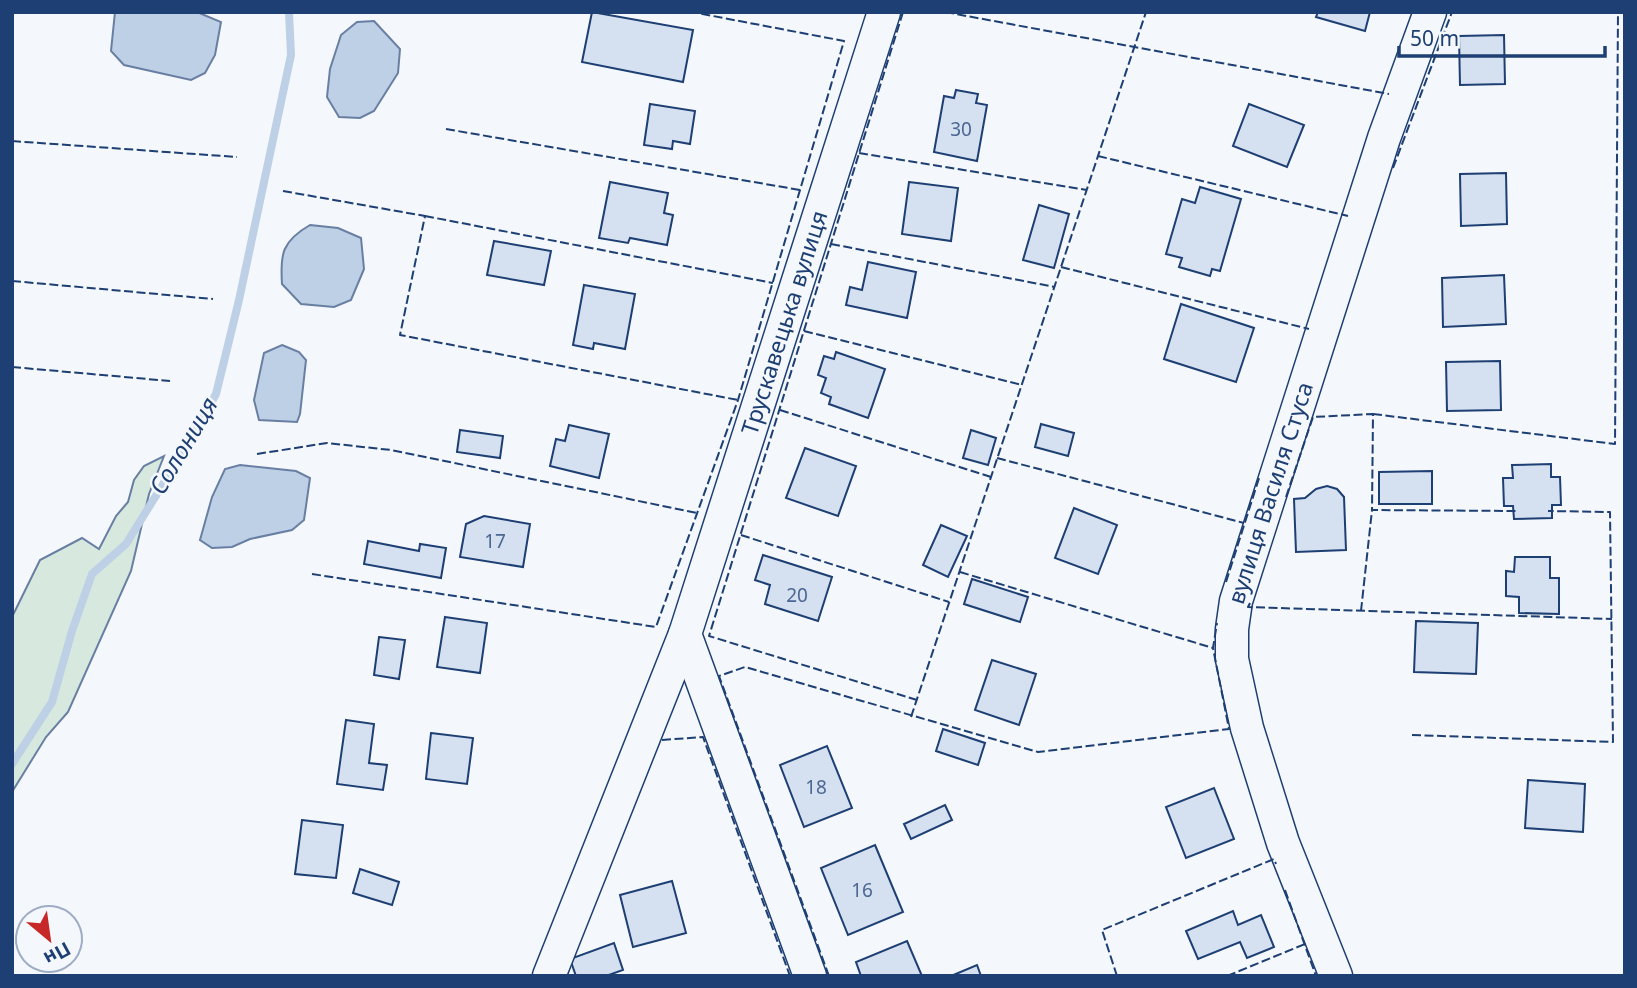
<svg xmlns="http://www.w3.org/2000/svg" width="1637" height="988" viewBox="0 0 1637 988" font-family="'Noto Sans',sans-serif">
<rect width="100%" height="100%" fill="#f4f7fb"/>
<path fill="#d7e8df" stroke="#687fa3" stroke-width="2" d="M164,456L149,494L131,571L68,712L46,737L12,792V617L40,560L82,538L99,549L116,516L128,502L134,480L144,466Z"/>
<g fill="#bed0e5" stroke="#687fa3" stroke-width="2">
<path d="M115,12H197L221,22L215,55L205,73L191,80L124,65L111,51Z"/>
<path d="M374,21L400,49L398,73L374,111L360,118L339,117L327,97L330,69L341,35L357,22Z"/>
<path d="M310,225L338,228L361,238L364,269L351,300L334,307L301,304L282,284C280,254 282,241 310,225Z"/>
<path d="M282,345L299,352L306,360L300,414L297,422L259,420L254,400L264,353Z"/>
<path d="M240,465L296,471L310,478L304,520L292,530L250,539L232,547L212,548L200,540L212,497L225,469Z"/>
</g>
<g fill="none" stroke-linecap="round" stroke-linejoin="round">
<path stroke="#bed0e5" stroke-width="8" d="M12,764L52,702L72,631L92,574L126,544L188,444L216,394L239,300L291,55L289,12"/>
</g>
<g fill="#d5e0f0" stroke="#1d3f73" stroke-width="2">
<path d="M592,12L693,30L683,82L582,62Z"/>
<path d="M1318,12H1370L1365,31L1316,17Z"/>
<path d="M1504,35L1505,84L1460,85L1459,36Z"/>
<path d="M956,90L978,94L976,103L987,105L977,161L934,152L944,96L954,98Z"/>
<path d="M650,104L695,111L690,144L673,141L672,149L644,145Z"/>
<path d="M1249,104L1304,125L1287,167L1233,146Z"/>
<path d="M1506,173L1507,224L1461,226L1460,174Z"/>
<path d="M610,182L668,193L664,213L673,215L667,245L630,238L628,243L599,238Z"/>
<path d="M909,182L958,188L951,241L902,234Z"/>
<path d="M1200,187L1241,199L1220,271L1212,269L1210,276L1179,267L1182,258L1166,254L1182,199L1195,203Z"/>
<path d="M1039,205L1069,214L1054,268L1023,260Z"/>
<path d="M494,241L551,251L544,285L487,275Z"/>
<path d="M868,262L916,272L907,318L846,305L850,287L862,290Z"/>
<path d="M1504,275L1506,324L1443,327L1442,278Z"/>
<path d="M584,285L635,294L625,349L594,343L593,349L573,345Z"/>
<path d="M1181,304L1254,328L1236,382L1164,359Z"/>
<path d="M836,352L885,369L868,418L829,404L831,397L821,393L826,378L818,375L824,356L834,359Z"/>
<path d="M1500,361L1501,410L1447,411L1446,362Z"/>
<path d="M1041,424L1074,433L1068,456L1035,447Z"/>
<path d="M569,425L609,434L599,478L550,466L556,439L565,441Z"/>
<path d="M460,430L503,436L500,458L457,452Z"/>
<path d="M971,430L996,438L988,465L963,458Z"/>
<path d="M805,448L856,466L838,516L786,498Z"/>
<path d="M1551,464V477H1560L1561,505H1552V518L1514,519L1513,506H1504L1503,478H1513L1512,465Z"/>
<path d="M1432,471V504H1379V472Z"/>
<path d="M1327,486L1337,489L1344,497L1346,550L1296,552L1294,499L1305,498L1316,489Z"/>
<path d="M1074,508L1117,525L1098,574L1055,558Z"/>
<path d="M484,516L530,524L523,567L460,557L466,524Z"/>
<path d="M941,525L967,536L948,577L923,565Z"/>
<path d="M368,541L419,551L420,544L446,548L441,578L364,564Z"/>
<path d="M763,555L832,577L818,621L765,604L770,585L755,580Z"/>
<path d="M1515,557H1550V578H1559V614L1519,613V597L1506,596V571L1514,572Z"/>
<path d="M972,579L1028,597L1020,622L964,604Z"/>
<path d="M445,617L487,623L480,673L437,667Z"/>
<path d="M1416,621L1478,623L1476,674L1414,672Z"/>
<path d="M379,637L405,640L399,679L374,675Z"/>
<path d="M992,660L1036,674L1019,725L975,710Z"/>
<path d="M346,720L374,724L369,763L387,765L383,790L337,784Z"/>
<path d="M943,729L985,743L978,765L936,751Z"/>
<path d="M431,733L473,738L467,784L426,779Z"/>
<path d="M827,746L852,808L804,827L780,765Z"/>
<path d="M1528,780L1585,784L1583,832L1525,828Z"/>
<path d="M1214,788L1234,839L1186,858L1166,807Z"/>
<path d="M945,805L952,820L911,839L904,824Z"/>
<path d="M302,820L343,825L336,878L295,874Z"/>
<path d="M875,845L903,912L848,935L821,868Z"/>
<path d="M360,869L399,882L392,905L353,893Z"/>
<path d="M672,881L686,933L633,947L620,895Z"/>
<path d="M1233,911L1238,925L1261,915L1274,947L1247,958L1240,942L1198,959L1186,931Z"/>
<path d="M907,941L922,976H861L856,962Z"/>
<path d="M614,943L623,970L606,976H576L570,959Z"/>
<path d="M977,965L981,976H951Z"/>
</g>
<g fill="none" stroke-linecap="round" stroke-linejoin="round">
<g stroke="#1d3f73" stroke-width="35">
<g id="minor">
<path d="M549,976L685,634"/>
<path id="s1" d="M810,976L685,634L884,12"/>
<path id="s2" d="M1336,976L1283,843L1247,728L1232,659V629L1236,601L1384,138L1430,12"/>
</g>
</g>
<use href="#minor" stroke="#f4f7fb" stroke-width="32"/>
<g stroke="#1d3f73" stroke-width="2" stroke-dasharray="9 3.5" stroke-linecap="butt">
<path d="M903,12L709,636L917,700"/>
<path d="M945,12L1389,94"/>
<path d="M446,129L800,190"/>
<path d="M12,141L237,157"/>
<path d="M859,153L1087,190"/>
<path d="M1098,156L1348,216"/>
<path d="M1393,168L1452,12"/>
<path d="M283,191L425,216L400,335L738,400"/>
<path d="M425,216L773,283"/>
<path d="M831,244L1055,287"/>
<path d="M1061,267L1309,329"/>
<path d="M12,281L213,299"/>
<path d="M804,331L1022,385"/>
<path d="M12,367L170,381"/>
<path d="M780,410L991,477"/>
<path d="M1373,414L1615,444L1618,12"/>
<path d="M257,454L327,443L391,450L697,513"/>
<path d="M997,458L1244,523"/>
<path d="M1286,497L1313,417L1373,414L1372,510L1516,511"/>
<path d="M741,535L949,602"/>
<path d="M960,572L1213,648"/>
<path d="M312,574L656,627L738,400L844,41L692,12"/>
<path d="M1226,582L1260,475"/>
<path d="M1250,603L1248,607L1612,619"/>
<path d="M1361,611L1372,510"/>
<path d="M911,717L1146,12"/>
<path d="M1412,735L1613,742L1610,512L1548,511"/>
<path d="M662,740L703,737L790,976"/>
<path d="M1285,890L1316,976"/>
<path d="M829,976L719,676L745,667L1038,752L1229,729L1213,648L1217,623"/>
<path d="M1117,976L1102,930L1274,859L1276,864"/>
<path d="M1227,976L1305,944"/>
</g>
</g>
<g text-anchor="middle" stroke-width="5" stroke-linejoin="round" paint-order="stroke">
<g font-size="19" fill="#4b6792">
<text x="961" y="136">30</text>
<text x="495" y="548">17</text>
<text x="797" y="602">20</text>
<text x="816" y="794">18</text>
<text x="862" y="897">16</text>
</g>
<g font-size="23" fill="#1d3f73" stroke="#f4f7fb">
<text dy="8" stroke="none"><textPath href="#s1" startOffset="691">Трускавецька вулиця</textPath></text>
<text dy="8" stroke="none"><textPath href="#s2" startOffset="506">вулиця Василя Стуса</textPath></text>
</g>
<g font-size="24" font-style="italic" fill="#1d3f73" stroke="#f4f7fb">
<text transform="translate(184 446) rotate(-59)" y="8">Солониця</text>
</g>
</g>
<rect width="1637" height="988" fill="none" stroke="#1d3f73" stroke-width="28"/>
<g transform="translate(49 939) rotate(151)"><circle r="33" fill="#f4f7fb" stroke="#9eadc5" stroke-width="2"/>
<path d="M0-5L12 26L0 18L-12 26Z" fill="#c62828"/>
<text y="-10" font-size="19" font-weight="bold" text-anchor="middle" fill="#1d3f73">Пн</text>
</g>
<path d="M1399 46v10h206v-10" fill="none" stroke="#1d3f73" stroke-width="3.5"/>
<text x="1410" y="46" font-size="21" fill="#1d3f73" stroke="#f4f7fb" stroke-width="5" paint-order="stroke">50 m</text>
</svg>
